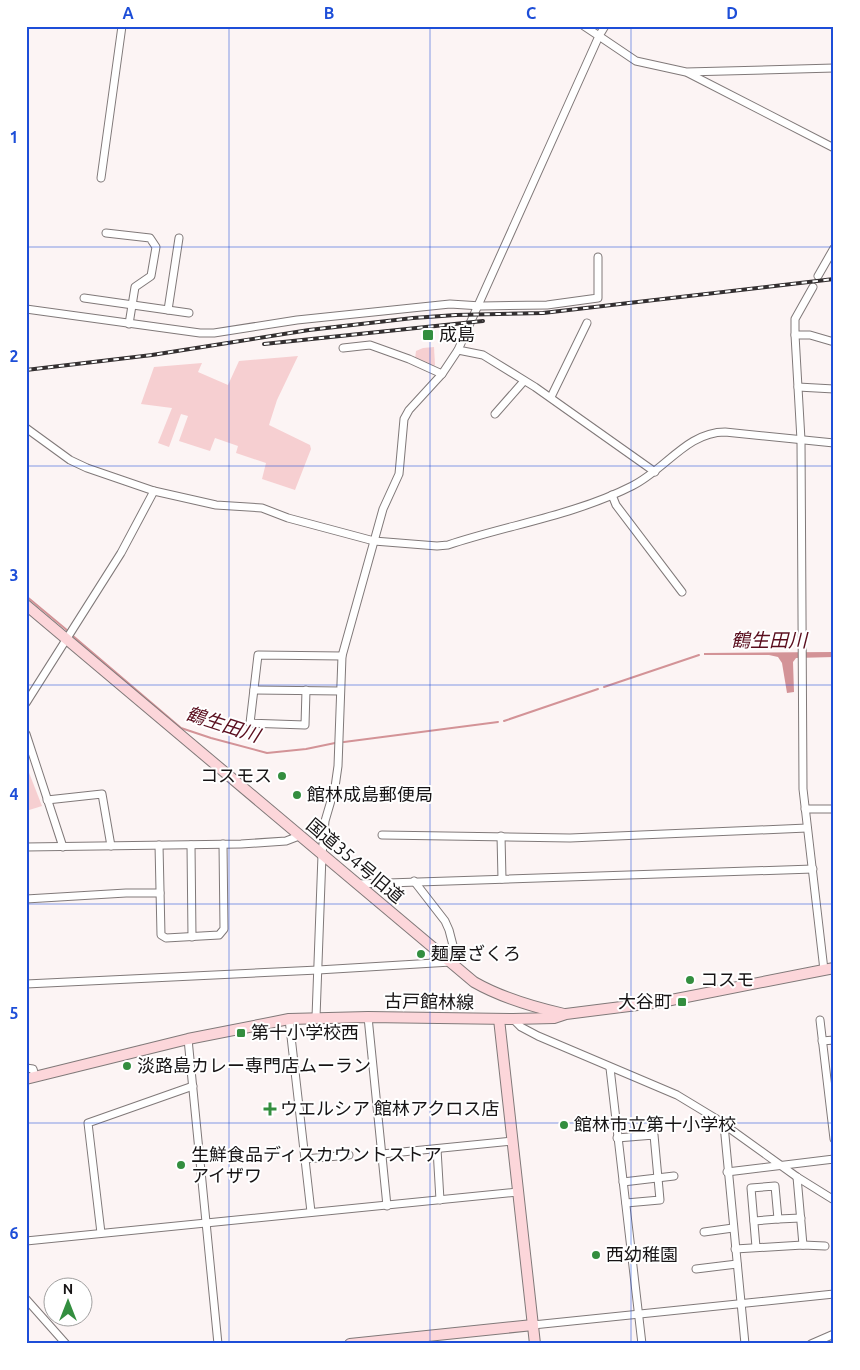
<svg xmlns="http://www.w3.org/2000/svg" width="860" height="1370" viewBox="0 0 860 1370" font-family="Ubuntu,'Noto Sans JP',sans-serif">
<rect width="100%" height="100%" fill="#fcf4f4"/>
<g fill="#f6cfd1">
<path d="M434,347L435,365L434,366L415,359L416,351L423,348Z"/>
<path d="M298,356L277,400L269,425L310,445L311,449L295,490L262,479L266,463L236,453L238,446L215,438L210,451L179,441L188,416L181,414L169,447L158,443L172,408L141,404L154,367L202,363L198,372L228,385L239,361Z"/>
<path d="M26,765L42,806L26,811Z"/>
</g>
<path fill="#d39397" d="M834,652V657L796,658L793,662L794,692L787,693L782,663L778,657L769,655H704V653Z"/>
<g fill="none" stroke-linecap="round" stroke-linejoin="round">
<g stroke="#d39397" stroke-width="2">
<path d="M26,596L68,631"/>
<path d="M73,636L181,728L211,738L267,753L306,749L335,743"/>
<path d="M604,687L699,655"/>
<path d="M504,721L598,689"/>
<path d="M344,742L498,722"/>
</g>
<g stroke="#807979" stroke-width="9">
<g id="street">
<path d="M605,26L599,36L636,61L686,72L834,68"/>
<path d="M688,73L834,148"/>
<path d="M101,178L122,26"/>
<path d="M106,233L150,238L156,247L151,276L135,287L129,324"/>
<path d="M818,276L834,248"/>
<path d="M813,287L795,319V335L801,440L803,789L824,970"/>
<path d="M84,298L189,313"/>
<path d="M26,309L200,333H214L297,320L450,304L481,306L547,305L598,298V257"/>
<path d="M168,310L179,238"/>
<path d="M795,335H810L834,342"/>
<path d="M343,348L370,345L409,359L442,374"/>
<path d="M458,350L599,36L584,26"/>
<path d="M798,387L834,389"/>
<path d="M551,397L587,323"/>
<path d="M495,414L524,381"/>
<path d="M26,428L70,460L87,468L154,491L216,505L262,508L288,518L374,541L437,546L448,545C508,525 575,515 632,486C665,470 687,432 725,432L834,443"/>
<path d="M612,495L616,505L682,592"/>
<path d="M254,690L340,691"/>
<path d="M306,690L305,725L250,723L258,655L342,656"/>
<path d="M26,703L121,553L154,491"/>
<path d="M26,734L63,847"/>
<path d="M47,800L102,794L111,846"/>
<path d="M805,809H834"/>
<path d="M382,835L570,838L807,828"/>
<path d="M501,836L502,879"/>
<path d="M159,845L161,935L166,938L219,935L224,929L223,844"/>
<path d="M191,845L192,937"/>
<path d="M26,847L241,844L286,841L299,836"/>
<path d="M357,884L813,869"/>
<path d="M26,899L126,893H160"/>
<path d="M26,984L318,970L451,962L456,957L449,930L445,921L414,881"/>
<path d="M316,1017L322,855L325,821L335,787L338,766L342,656L383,509L399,474L404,419L409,410L442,374L458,350L483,355L535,387L655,472"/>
<path d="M368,1017L387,1206"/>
<path d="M289,1019L311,1212"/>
<path d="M513,1019L521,1027L538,1036L677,1095L715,1118L797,1177L834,1200"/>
<path d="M820,1020L834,1139"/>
<path d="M188,1039L218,1344"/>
<path d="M822,1041L834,1040"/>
<path d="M26,1068L33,1069L35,1076"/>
<path d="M610,1068L642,1344"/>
<path d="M724,1125L745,1344"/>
<path d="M617,1138L654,1135L660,1200L626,1203"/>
<path d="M437,1149L440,1200"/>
<path d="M382,1154L513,1141"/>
<path d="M305,1159L349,1155"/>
<path d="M727,1172L834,1159"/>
<path d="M797,1177L803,1245"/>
<path d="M623,1182L674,1176"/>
<path d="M754,1221L778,1219"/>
<path d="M704,1232L733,1228"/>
<path d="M101,1233L88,1123L193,1086"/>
<path d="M26,1241L518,1192"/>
<path d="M756,1247L751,1188L775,1186L778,1219L801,1218"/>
<path d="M735,1249L803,1245L825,1246"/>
<path d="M696,1269L737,1264"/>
<path d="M26,1299L66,1344"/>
<path d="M533,1325L834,1294"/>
<path d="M811,1344L834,1334"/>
</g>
</g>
<g stroke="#807979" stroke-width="12">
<g id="secondary">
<path d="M26,605L474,982C502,998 533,1007 564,1014"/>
<path d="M499,1019L535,1344"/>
<path d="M26,1079L188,1039L289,1019L368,1017L513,1019L554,1018L566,1014L661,1002L834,968"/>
<path d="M350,1344L533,1325"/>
</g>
</g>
<use href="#street" stroke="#fff" stroke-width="7"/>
<use href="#secondary" stroke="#fcd6da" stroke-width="10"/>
<g stroke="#332f30" stroke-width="4">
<g id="rail">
<path d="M264,344L483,321"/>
<path d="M26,370L152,355L309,330L413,318L456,315L543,313L834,279"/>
</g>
</g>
<use href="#rail" stroke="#fff" stroke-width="2" stroke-dasharray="5.5" stroke-linecap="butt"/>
</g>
<path fill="none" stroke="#1d4ed8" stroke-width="1" stroke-opacity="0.55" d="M229,26V1344M430,26V1344M631,26V1344M26,247H834M26,466H834M26,685H834M26,904H834M26,1123H834"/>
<g fill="#338e3f" stroke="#fff" stroke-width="2">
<rect x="422" y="329" width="12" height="12" rx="2.5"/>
<circle cx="282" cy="776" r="5"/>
<circle cx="297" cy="795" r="5"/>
<circle cx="421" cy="954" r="5"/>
<circle cx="690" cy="980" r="5"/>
<rect x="677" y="997" width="10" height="10" rx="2.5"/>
<rect x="236" y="1028" width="10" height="10" rx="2.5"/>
<circle cx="127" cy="1066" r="5"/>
<path d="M267.5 1101.5h5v5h5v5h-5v5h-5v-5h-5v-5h5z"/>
<circle cx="564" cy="1125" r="5"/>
<circle cx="181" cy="1165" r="5"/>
<circle cx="596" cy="1255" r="5"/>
</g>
<g text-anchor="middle" stroke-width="4" stroke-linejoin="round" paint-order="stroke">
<g font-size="18" fill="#171415" stroke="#fff" text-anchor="start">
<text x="439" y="341">成島</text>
<text x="272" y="782" text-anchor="end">コスモス</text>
<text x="307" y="801">館林成島郵便局</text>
<text x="431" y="960">麺屋ざくろ</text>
<text x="700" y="986">コスモ</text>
<text x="672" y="1008" text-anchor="end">大谷町</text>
<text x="251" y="1039">第十小学校西</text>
<text x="137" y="1072">淡路島カレー専門店ムーラン</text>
<text x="280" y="1115">ウエルシア 館林アクロス店</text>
<text x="574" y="1131">館林市立第十小学校</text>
<text x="191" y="1161">生鮮食品ディスカウントストア<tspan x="191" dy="21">アイザワ</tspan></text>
<text x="606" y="1261">西幼稚園</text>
</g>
<g font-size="18" fill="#171415" stroke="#fff">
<text transform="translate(355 861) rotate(40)" y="6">国道354号旧道</text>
<text transform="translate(429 1002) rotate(1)" y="6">古戸館林線</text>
</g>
<g font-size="19" font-style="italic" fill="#5a0e1e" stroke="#fff">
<text x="769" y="647">鶴生田川</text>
<text transform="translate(223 724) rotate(18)" y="7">鶴生田川</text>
</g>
</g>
<rect width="860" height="1370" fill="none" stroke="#ffffff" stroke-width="55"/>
<g transform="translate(68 1302)"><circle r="24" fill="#ffffff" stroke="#a2a1a1"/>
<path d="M0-4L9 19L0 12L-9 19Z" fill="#338e3f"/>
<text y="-8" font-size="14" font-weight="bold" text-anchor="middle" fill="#171415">N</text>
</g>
<rect x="28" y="28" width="804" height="1314" fill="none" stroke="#1d4ed8" stroke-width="2"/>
<g font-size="16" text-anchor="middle" font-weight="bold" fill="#1d4ed8">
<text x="128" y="19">A</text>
<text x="329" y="19">B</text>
<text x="531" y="19">C</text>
<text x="732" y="19">D</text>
<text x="14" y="143">1</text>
<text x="14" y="362">2</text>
<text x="14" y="581">3</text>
<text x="14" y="800">4</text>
<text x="14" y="1019">5</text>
<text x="14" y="1239">6</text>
</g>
</svg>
